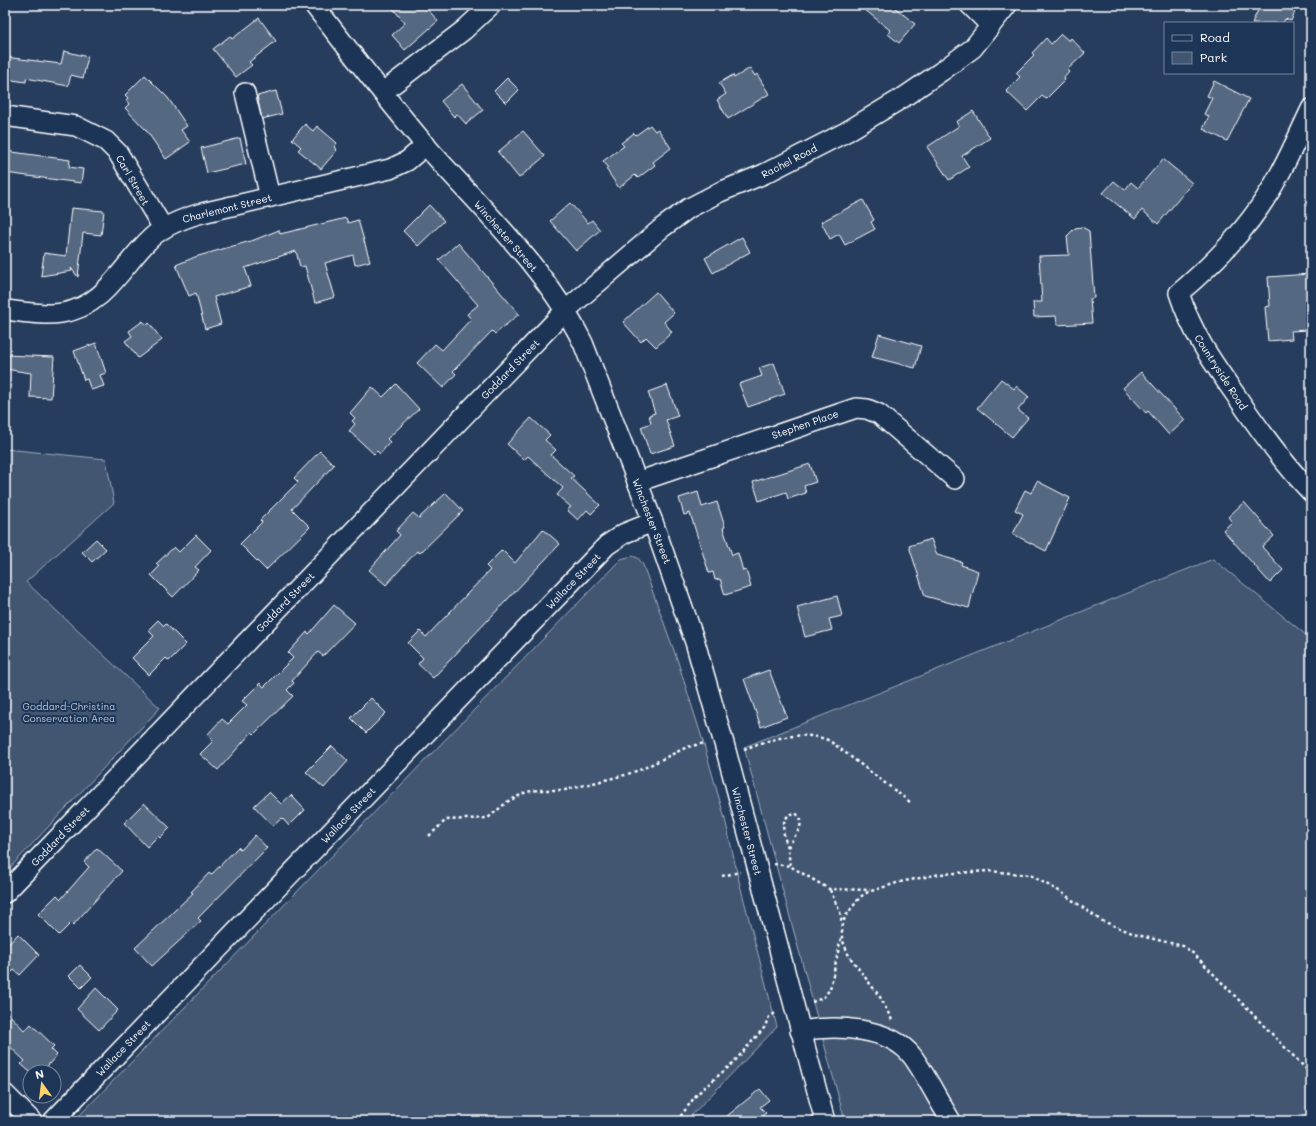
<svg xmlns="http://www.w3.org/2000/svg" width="1316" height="1126" viewBox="0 0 1316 1126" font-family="Mali,sans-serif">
<rect width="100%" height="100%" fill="#263d5e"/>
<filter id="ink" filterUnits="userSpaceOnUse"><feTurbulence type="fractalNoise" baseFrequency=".025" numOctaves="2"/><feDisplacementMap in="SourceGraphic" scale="8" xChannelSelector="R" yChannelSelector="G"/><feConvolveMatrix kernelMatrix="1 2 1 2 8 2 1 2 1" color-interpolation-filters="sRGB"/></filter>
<g filter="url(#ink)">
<g fill="#425672" stroke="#a0aab8">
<path d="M5,449L106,459L114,503L26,582L160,708L5,873Z"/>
<path d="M632,556L638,558L643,565L677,659L702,738L725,819L739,881L777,1027L686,1121H74L621,559Z"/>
<path d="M1213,559L1311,639V1121H845L744,747Z"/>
</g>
<g fill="#556781" stroke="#fff">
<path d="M390,5H424L438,21L405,50L392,35L405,23Z"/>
<path d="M859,5H892L915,24L899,43L888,34L891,31Z"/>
<path d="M1252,5H1291L1290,7L1296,9L1291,21L1285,19L1283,23H1252L1259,8Z"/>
<path d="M259,18L276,41L249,62L252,65L236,77L213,49L230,36L232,39Z"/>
<path d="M1061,34L1069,41L1071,38L1085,53L1067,70L1069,72L1064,78L1065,80L1046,99L1042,96L1027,111L1006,91L1020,77L1016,73L1034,55L1032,53L1046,38L1051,44Z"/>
<path d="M64,51L88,57L83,78L71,75L68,86L26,78V82L5,79V57L61,64Z"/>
<path d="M750,68L755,76L757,74L769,94L728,119L717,100L726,94L719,83L733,75L734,78Z"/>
<path d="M145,75L168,98L187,126L181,130L190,142L166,159L146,130L125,108L129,104L126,100L128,98L125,95Z"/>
<path d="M507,78L519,90L506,103L494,91Z"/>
<path d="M1214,81L1249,99L1227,141L1203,129L1209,116L1204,114L1212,98L1207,96Z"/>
<path d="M462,84L483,110L466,124L457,114L454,117L441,101Z"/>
<path d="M276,91L282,114L262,119L257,96Z"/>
<path d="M973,111L990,138L962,156L969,167L949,180L927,147L959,126L956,122Z"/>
<path d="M305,124L313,131L317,126L337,143L334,147L337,150L321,169L298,150L301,147L292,139Z"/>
<path d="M650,125L655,131L658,129L671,148L653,162L655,165L638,178L635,175L619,188L606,169L608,167L603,161L624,146L621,143L634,133L636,135Z"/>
<path d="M523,131L545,156L519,178L498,152Z"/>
<path d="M240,138L246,164L207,173L201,148Z"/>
<path d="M5,151L70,160L69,167L83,169L81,183L5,173Z"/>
<path d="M1163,159L1192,183L1158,224L1142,210L1135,219L1103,193L1114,181L1125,190L1131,182L1138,188Z"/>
<path d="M863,200L874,220L871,222L875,229L845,245L839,234L830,239L821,222Z"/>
<path d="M570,203L588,223L592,220L600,230L576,251L550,221Z"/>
<path d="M429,205L444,221L418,246L403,231Z"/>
<path d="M71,208L104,211L101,235L83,233L78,277L71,268L72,271L41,276L44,253L66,256Z"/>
<path d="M346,218L348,223L358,220L370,261L355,265L353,255L325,263L335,297L315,303L305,266L300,267L296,251L245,268L251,286L214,297L221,324L205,329L196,293L189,296L176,265L195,257L254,240L279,230L280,234Z"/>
<path d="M1082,227L1089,231L1094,298L1090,299L1092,323L1057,325L1056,316L1034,317L1033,302H1042L1039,256L1069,255L1067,236L1075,228Z"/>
<path d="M742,237L750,252L713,273L705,258Z"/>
<path d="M458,243L519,314L495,334L492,331L453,371L456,374L443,388L417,363L435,344L442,350L471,319L467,314L478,305L439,260Z"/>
<path d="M1309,274L1311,307L1306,308L1308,330L1291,331L1292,339L1268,341L1265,307L1270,306L1268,277Z"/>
<path d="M656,292L674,313L664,322L672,332L656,347L646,337L641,342L623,322Z"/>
<path d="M143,321L147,325L149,323L162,340L138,358L125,341L132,336L129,331Z"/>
<path d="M879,334L921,346L915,368L872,357Z"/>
<path d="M96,343L106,373L100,375L104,386L91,390L87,379L84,380L74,351Z"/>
<path d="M5,355L54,357L51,398L30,397L31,373L5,369Z"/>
<path d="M774,363L785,394L748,407L739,384L762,376L759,368Z"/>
<path d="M1141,372L1185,420L1169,435L1148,411L1146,413L1123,388Z"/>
<path d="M1001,379L1014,389L1016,386L1029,397L1018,410L1028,418L1012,437L977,408Z"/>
<path d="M396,384L419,409L387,439L390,442L380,454L377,451L374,454L349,431L355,424L352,421L355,418L350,413L372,387L383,397Z"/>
<path d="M667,385L678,416L666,420L675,446L650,454L641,427L651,423L649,415L655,413L648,392Z"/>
<path d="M531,418L550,435L545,440L556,450L551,455L574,476L571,478L600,505L591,514L587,510L578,520L567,510L571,507L557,495L563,488L528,456L524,460L507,444Z"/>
<path d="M320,451L334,465L292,509L310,527L266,570L240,544L262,522L260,520L298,482L294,478Z"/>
<path d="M810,464L816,482L804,486L806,493L788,499L786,492L759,501L753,482Z"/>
<path d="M1037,481L1070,498L1046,551L1013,534L1023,514L1015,510L1025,490L1031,493Z"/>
<path d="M698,492L702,507L717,502L725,527L723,528L732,555L738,553L743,571L746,570L751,587L725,595L720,579L715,580L713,572L709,573L690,513L684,515L679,498Z"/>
<path d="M446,493L463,511L420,553L417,551L386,585L369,570L400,535L396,531L413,513L419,518Z"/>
<path d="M1244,502L1274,536L1262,547L1283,570L1270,583L1223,530L1232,522L1228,517Z"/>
<path d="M543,529L560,544L433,678L418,664L423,658L408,643L420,631L426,637L490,570L486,566L502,550L515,563Z"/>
<path d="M196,535L211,550L195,567L199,570L173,597L151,575L159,567L156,564L174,547L179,552Z"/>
<path d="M96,539L106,549L92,562L82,552Z"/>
<path d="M931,539L937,555L962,562L961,565L978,571L969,608L925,596L909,546Z"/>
<path d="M837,596L842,616L829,619L832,630L805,637L797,607Z"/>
<path d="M334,605L355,623L323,656L318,652L292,681L294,683L287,690L293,696L254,734L252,732L218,770L200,754L213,741L207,735L222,719L228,724L247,705L242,701L260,683L264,687L293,658L288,653L307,632L309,634Z"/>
<path d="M158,620L164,626L166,624L186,644L169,661L166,658L149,675L132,658L154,636L148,630Z"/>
<path d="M769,670L787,717L761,727L744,679Z"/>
<path d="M371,698L386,713L366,733L351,718Z"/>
<path d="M332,746L348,761L324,788L306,772Z"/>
<path d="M269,792L281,804L291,795L305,810L289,826L282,818L273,826L254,806Z"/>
<path d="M144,803L170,828L160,838L158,836L147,847L124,823Z"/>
<path d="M255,835L267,848L198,918L201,921L152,966L135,948L193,893L191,892L209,873L211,875L238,847L241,850Z"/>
<path d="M97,848L122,871L73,925L71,923L59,935L38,914L57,895L61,899L89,867L84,862Z"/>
<path d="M18,934L39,955L20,975L14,970L5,979V948Z"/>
<path d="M80,965L92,977L81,988L69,976Z"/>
<path d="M96,988L118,1010L99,1030L77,1009Z"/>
<path d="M5,1010L25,1031L31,1024L54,1046L51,1049L57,1055L42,1072H30L21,1064L25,1061L5,1042Z"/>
<path d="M760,1089L769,1100L760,1107L766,1113L756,1121H721Z"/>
</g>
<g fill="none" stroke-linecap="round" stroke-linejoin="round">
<g stroke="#fff" stroke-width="22">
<g id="minor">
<path d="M314,5C351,53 388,101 427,147C482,209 546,268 583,343L653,522L695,642L725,747L825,1121"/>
<path d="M970,5L990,25"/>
<path d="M383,92L464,30L491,5"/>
<path d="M245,93L270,197"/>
<path d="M1311,109C1298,136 1286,165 1270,191C1246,231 1214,263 1179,293C1192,333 1211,360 1235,394C1258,428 1283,463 1311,492"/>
<path d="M5,116L76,126L106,141L118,153L163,228"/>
<path d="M5,310C24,312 44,316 62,313C106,306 122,265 151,238C165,225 184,218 202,213L390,169L407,161L426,145"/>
<path d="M637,482L856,408L867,409L879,414L955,479"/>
<path d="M5,893L565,311L663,227L689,208L720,192L764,174L846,132L904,97L942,71L973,48L1007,5"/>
<path d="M800,1031C835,1025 890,1026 913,1057C927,1077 938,1100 951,1121"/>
<path d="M5,1094L32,1121"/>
<path d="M53,1121L607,545L625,533L653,522"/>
</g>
</g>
<g stroke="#fff" stroke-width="2.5" stroke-dasharray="3 3" stroke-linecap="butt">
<path d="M744,749C771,739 803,729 830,741L910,802"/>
<path d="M429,836L446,820L488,818L507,802L526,792L538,790H565L625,775L642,769L687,747L705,743"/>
<path d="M788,847C783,836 778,815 796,813L801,820L800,828L788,847L790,866"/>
<path d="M774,864L790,866L829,889L870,890"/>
<path d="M722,876L740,872"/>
<path d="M830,890L840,912L842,924"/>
<path d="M812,1002L823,998L830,989L841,938"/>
<path d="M892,1020L880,997L849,956L842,939V928L845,917L860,897L868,892L900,882L940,874L989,871L1030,875L1061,892L1100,920L1137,935L1183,946L1194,954L1311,1074"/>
<path d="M677,1121L697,1094L733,1063L764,1028L769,1017L777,1012"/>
</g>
<use href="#minor" stroke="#1d3557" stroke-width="19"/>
</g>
</g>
<g text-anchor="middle" stroke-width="4" stroke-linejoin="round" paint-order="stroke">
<g font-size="10" fill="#fff" stroke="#1d3557">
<text transform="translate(789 161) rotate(-27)" y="4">Rachel Road</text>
<text transform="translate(133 180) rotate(60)" y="4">Carl Street</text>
<text transform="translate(227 208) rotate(-14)" y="4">Charlemont Street</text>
<text transform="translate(506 236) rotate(49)" y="4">Winchester Street</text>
<text transform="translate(510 369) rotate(-46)" y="4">Goddard Street</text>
<text transform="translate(1221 372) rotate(57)" y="4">Countryside Road</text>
<text transform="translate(805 424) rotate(-19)" y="4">Stephen Place</text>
<text transform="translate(652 521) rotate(69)" y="4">Winchester Street</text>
<text transform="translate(573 581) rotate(-46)" y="4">Wallace Street</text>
<text transform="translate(285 602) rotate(-46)" y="4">Goddard Street</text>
<text transform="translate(348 815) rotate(-46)" y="4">Wallace Street</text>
<text transform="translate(747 831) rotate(75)" y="4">Winchester Street</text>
<text transform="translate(60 836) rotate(-46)" y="4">Goddard Street</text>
<text transform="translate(123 1048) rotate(-46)" y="4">Wallace Street</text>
</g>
<g font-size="10" fill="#bdc4ce" stroke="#1d3557">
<text x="69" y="710">Goddard-Christina<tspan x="69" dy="12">Conservation Area</tspan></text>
</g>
</g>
<rect width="1316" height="1126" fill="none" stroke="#1d3557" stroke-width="20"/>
<rect x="10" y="10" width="1296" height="1106" fill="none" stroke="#fff" stroke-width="1.5" filter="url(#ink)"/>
<rect x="1164" y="22" width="130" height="52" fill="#1d3557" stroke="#77869a"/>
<rect x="1172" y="35" width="20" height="6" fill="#1d3557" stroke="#77869a"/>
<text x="1200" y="42" font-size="12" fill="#ffffff">Road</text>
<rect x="1172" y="52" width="20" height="12" fill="#425672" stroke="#77869a"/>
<text x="1200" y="62" font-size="12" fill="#ffffff">Park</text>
<g transform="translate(42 1084) rotate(346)"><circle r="19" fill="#1d3557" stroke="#77869a"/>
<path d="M0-3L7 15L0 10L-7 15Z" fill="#ffd166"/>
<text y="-6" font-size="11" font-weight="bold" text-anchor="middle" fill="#ffffff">N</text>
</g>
</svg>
